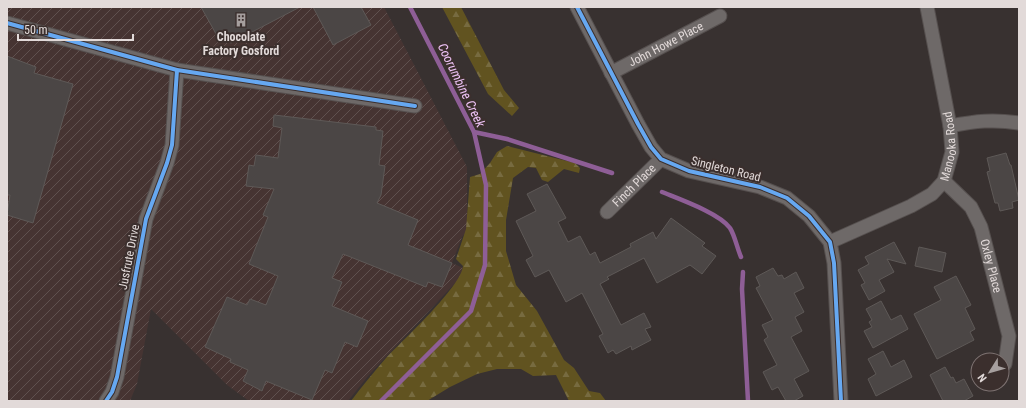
<svg xmlns="http://www.w3.org/2000/svg" width="1026" height="408" viewBox="0 0 1026 408" font-family="'Roboto Condensed',sans-serif">
<defs>
<pattern id="industrial-furrows" width="10" height="10" patternUnits="userSpaceOnUse"><rect width="10" height="10" fill="#463432"/><path d="M-1 1l2-2M0 10L10 0M9 11l2-2" fill="none" stroke="#60514f"/></pattern>
<pattern id="forest-firs" width="22" height="20" patternUnits="userSpaceOnUse"><rect width="22" height="20" fill="#615320"/><path d="M5 1l3.5 6h-7zM16 11l3.5 6h-7z" fill="#776b40"/></pattern>
</defs>
<rect width="100%" height="100%" fill="#383130"/>
<path fill="url(#industrial-furrows)" d="M7,7H384L467,167V231L462,237L452,263L463,268L458,280L368,376L348,401H249L227,385L151,309L137,384L130,401H7Z"/>
<g fill="url(#forest-firs)">
<path d="M442,7H461L504,90L519,108L512,116L488,94Z"/>
<path d="M507,146L575,163L580,168L579,173L564,169L548,182L542,180L536,168L528,167L513,178L506,220V251L516,285L537,311L564,360L574,368L589,391L600,393L606,401H569L556,375L533,376L521,369H497L477,374L450,387L427,401H351C362,386 374,372 386,358C403,340 461,287 463,266L456,259L466,229L470,177L480,174L490,163L497,152Z"/>
</g>
<g fill="none" stroke-linecap="round" stroke-linejoin="round">
<g stroke="#8e5e96" stroke-width="4.5">
<path d="M474,132L507,139L612,173"/>
<path d="M662,192C679,199 719,213 730,228C735,236 737,248 741,257"/>
<path d="M743,272L742,289L748,401"/>
<path d="M381,401L471,311L485,265L486,185L474,132L410,7"/>
</g>
</g>
<g fill="#4b4645" stroke="#5e5957">
<path d="M201,7H300L231,43L223,39L220,41Z"/>
<path d="M313,7H361L371,25L333,45Z"/>
<path d="M7,56L36,67L34,73L73,84L33,223L7,215L10,195H7Z"/>
<path d="M274,115L376,127V130L383,131L379,165L385,166L381,195L377,203L418,220L408,245L452,263L442,287L428,282L426,287L343,254L332,278L342,282L332,306L368,321L357,347L345,342L332,373L325,370L312,400L266,381L262,391L243,381L248,370L230,362L231,359L205,347L227,297L247,305L250,299L266,305L278,276L249,264L268,217L263,215L274,189L246,186L249,165L254,166L256,155L278,158L282,128L273,126Z"/>
<path d="M1006,153L1010,165H1011L1019,200L1012,202L1013,208L1000,211L998,203H995L987,172L990,171L987,158Z"/>
<path d="M547,184L566,218L558,222L568,242L580,236L590,255L595,252L600,263L631,247L630,244L653,232L656,239L671,218L705,243L702,246L716,256L702,274L690,265L657,283L644,258L607,277L609,279L600,284L621,325L644,313L651,327L645,329L651,340L632,350L631,346L616,354L613,350L608,353L599,336L603,334L582,293L566,302L549,270L535,277L526,260L533,256L516,221L536,211L527,194Z"/>
<path d="M894,242L906,264L887,259L894,272L879,280L885,291L869,300L861,285L865,283L858,270L869,264L865,257Z"/>
<path d="M919,247L946,253L942,272L915,266Z"/>
<path d="M773,268L778,276L782,275L784,279L796,272L804,288L794,293L804,312L795,317L802,331L791,337L809,371L794,379L803,396L794,401H786L778,387L772,390L763,372L777,365L764,340L768,337L762,325L773,320L756,288L760,286L756,277Z"/>
<path d="M956,276L971,305L965,308L975,329L970,332L974,340L937,359L914,314L941,300L934,287Z"/>
<path d="M881,301L891,320L901,315L908,329L873,348L864,331L872,327L869,322L872,320L866,309Z"/>
<path d="M883,351L891,367L904,360L912,377L876,396L868,379L876,374L868,359Z"/>
<path d="M945,367L951,378L953,377L956,383L964,379L973,396L964,401H943L930,375Z"/>
</g>
<g fill="none" stroke-linecap="round" stroke-linejoin="round">
<g stroke="#56504f" stroke-width="15">
<g id="minor">
<path d="M577,7L638,124L651,147L661,159L689,171L760,187L787,198L809,216L830,242L834,263L841,401"/>
<path d="M7,23L177,70L415,106"/>
<path id="s1" d="M611,73L720,16"/>
<path d="M950,126C976,121 993,119 1019,123"/>
<path id="s2" d="M944,181L971,207L981,227L1009,336L1005,364"/>
<path id="s3" d="M607,212L661,159"/>
<path id="s4" d="M830,242L911,206L932,194L944,181L952,152L950,126L927,7"/>
<path d="M106,401L112,392L117,377L146,219L167,163L172,145L177,70"/>
</g>
</g>
<use href="#minor" stroke="#6e6968" stroke-width="13"/>
<g stroke="#3b2f2d" stroke-width="6">
<g id="cycleway">
<path d="M577,7L638,124L651,147L661,159L689,171L760,187L787,198L809,216L830,242L834,263L841,401"/>
<path d="M7,23L177,70L415,106"/>
<path d="M106,401L112,392L117,377L146,219L167,163L172,145L177,70"/>
</g>
</g>
<use href="#cycleway" stroke="#66a8f1" stroke-width="4"/>
</g>
<defs>
<g id="building-bare" transform="scale(1.08)"><path d="M-4-6H4V6H1V3H-1V6H-4ZM-2.5-4.3h1.7v1.8h-1.7ZM.8-4.3h1.7v1.8H.8ZM-2.5-1h1.7V.8h-1.7ZM.8-1h1.7V.8H.8Z" fill="#a69f9e" stroke="#3b2f2d" stroke-width="2.5" paint-order="stroke"/></g>
</defs>
<g fill-rule="evenodd">
<use href="#building-bare" x="241" y="20"/>
</g>
<g text-anchor="middle" stroke-width="4" stroke-linejoin="round" paint-order="stroke">
<g font-size="12" font-weight="bold" fill="#e2dad9" stroke="#3b2f2d">
<text x="241" y="41">Chocolate<tspan x="241" dy="14">Factory Gosford</tspan></text>
</g>
<g font-size="12" fill="#e2dad9" stroke="#3b2f2d">
<text dy="4" stroke="none"><textPath href="#s1" startOffset="62">John Howe Place</textPath></text>
<text dy="4" stroke="none"><textPath href="#s4" startOffset="166">Manooka Road</textPath></text>
<text transform="translate(726 169) rotate(14)" y="4">Singleton Road</text>
<text dy="4" stroke="none"><textPath href="#s3" startOffset="38">Finch Place</textPath></text>
<text transform="translate(129 257) rotate(-79)" y="4">Jusfrute Drive</text>
<text dy="4" stroke="none"><textPath href="#s2" startOffset="100">Oxley Place</textPath></text>
</g>
<g font-size="13" font-style="italic" fill="#efc4f8" stroke="#3b2f2d">
<text transform="translate(462 85) rotate(64)" y="5">Coorumbine Creek</text>
</g>
</g>
<rect width="1026" height="408" fill="none" stroke="#e2dad9" stroke-width="16"/>
<g transform="translate(990 372) rotate(233)"><circle r="19" fill="#3b2f2d" stroke="#7e7372"/>
<path d="M0-3L7 15L0 10L-7 15Z" fill="#a69f9e"/>
<text y="-6" font-size="11" font-weight="bold" text-anchor="middle" fill="#e2dad9">N</text>
</g>
<path d="M18 34v6h115v-6" fill="none" stroke="#e2dad9" stroke-width="2"/>
<text x="24" y="34" font-size="12" fill="#e2dad9" stroke="#3b2f2d" stroke-width="3" paint-order="stroke">50 m</text>
</svg>
